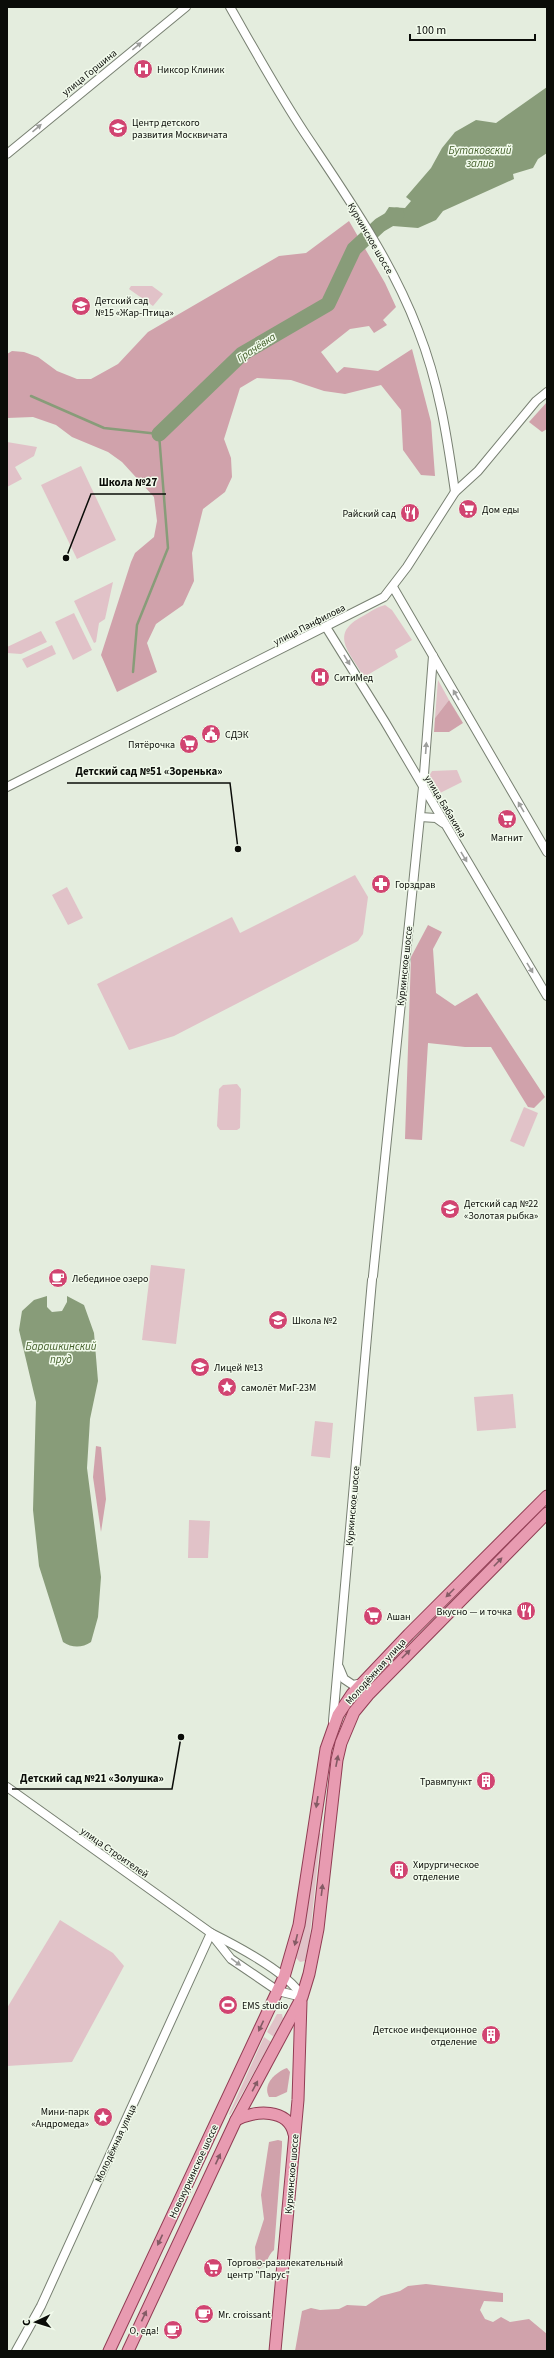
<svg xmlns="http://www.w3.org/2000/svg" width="554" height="2358" viewBox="0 0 554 2358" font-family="'Source Sans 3',sans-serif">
<rect width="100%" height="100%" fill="#e4edde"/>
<g fill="#e1c2c8">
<path d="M131,286H152L163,294L153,306L129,289Z"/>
<path d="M7,442L37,447L34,456L15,467L22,479L7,487Z"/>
<path d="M81,466L116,540L77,559L41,485Z"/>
<path d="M113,582L105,619L99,623L96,642L94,643L74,601Z"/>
<path d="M385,605L392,610L412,640L395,650L398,657L364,677C350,652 328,634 363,616C370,612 377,607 385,605Z"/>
<path d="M74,613L92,650L73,660L55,622Z"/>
<path d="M41,631L47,642L21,654L7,653V647Z"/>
<path d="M52,645L56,654L27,668L22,659Z"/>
<path d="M438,680L449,700L435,718Z"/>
<path d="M457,770L462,782L436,795C431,788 426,779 432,771Z"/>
<path d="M355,875L368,897L363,934L358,941L174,1036L129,1050L97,984L232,917L240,933Z"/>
<path d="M67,887L83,918L68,925L52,895Z"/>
<path d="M237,1084L241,1089L240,1128L237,1130H220L217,1126L219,1089L223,1085Z"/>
<path d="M524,1107L538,1113L524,1147L510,1141Z"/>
<path d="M151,1265L185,1269L176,1344L142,1340Z"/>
<path d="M513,1394L516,1428L477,1431L474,1397Z"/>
<path d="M315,1421L333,1423L330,1458L311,1456Z"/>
<path d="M189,1520L210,1521L208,1558H188Z"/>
<path d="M318,1831L321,1834L308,1952L305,1961L300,1962L296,1958L308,1905Z"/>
<path d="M60,1920L113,1953L124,1966L72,2062L7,2066V2008Z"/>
<path d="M277,2014H282L283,2019L274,2037L267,2032Z"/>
<path d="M264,2037L271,2042L230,2115L229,2114Z"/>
</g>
<g fill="#d0a2ab">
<path d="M349,221L385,283L396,307L383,320L387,325L374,333L369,326L350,329L321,352L337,373L344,367L378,371L412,349L431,422L435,476L421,475L403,450L401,410L381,385L345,394L324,391L291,380L257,378L240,388L224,439L231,458L232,477L225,492L203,509L192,553L194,581L183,605L156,624L147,643L157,672L117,692L101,655L131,562L135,553L154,537L157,521L154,497L122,462L108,452L72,437L56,425L33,417L7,418V354L12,351L24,352L38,357L57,371L77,379H91L118,364L148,332L279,256L306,253Z"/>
<path d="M547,402V429L542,432L529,422Z"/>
<path d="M449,700L463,723L449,732H434L435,718Z"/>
<path d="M428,925L442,932L433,949L436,993L455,1006L477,993L545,1097L534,1108L528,1107L491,1047H465L428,1043L422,1140L405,1139L411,957Z"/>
<path d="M96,1446L101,1447L106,1499L101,1532L93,1477Z"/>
<path d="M287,2068L290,2072L287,2092L276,2097H269C262,2084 276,2072 287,2068Z"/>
<path d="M278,2140L282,2141V2146L274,2250C267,2256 268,2264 259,2269L256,2266L255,2247L264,2219L261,2195L269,2142Z"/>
<path d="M426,2284L503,2293V2302L484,2301L480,2310L485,2319L493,2322L501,2317L510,2322L529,2319L547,2334V2351H295L302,2311L311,2308L320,2310L339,2309L347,2305L366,2306L381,2296L400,2291L408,2286Z"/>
</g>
<g fill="#889c79">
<path d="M547,87V153L538,159L533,168L513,174L514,179L443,211L436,220L418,228L380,225V221L389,207L405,208L411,201L406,197L431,168L442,148L455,132L476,120L496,123Z"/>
<path d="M47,1296V1307L52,1312L62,1311L67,1302V1296L84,1305L94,1333L98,1381L90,1419L87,1468L101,1577L98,1617L91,1642C82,1648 72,1648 63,1642L39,1566L33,1510L36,1402L19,1330L22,1311L34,1300Z"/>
</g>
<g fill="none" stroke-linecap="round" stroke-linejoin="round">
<path stroke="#889c79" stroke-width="2.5" d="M31,396L104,428L159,434L168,548L137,625L133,672"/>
<path stroke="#889c79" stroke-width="15" d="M159,434L242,354L328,304L354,249L380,225L397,215"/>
<g stroke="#788072" stroke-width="10">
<g id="minor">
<path d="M230,7C254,49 277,91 304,132C346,195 391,259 418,330C439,383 447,436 455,492"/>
<path d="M7,154L186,7"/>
<path d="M393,587L547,852"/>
<path d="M326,627L385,722L547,996"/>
<path d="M7,787L384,597L407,567L455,492L478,471L536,401L547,392"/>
<path d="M420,817L436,818L443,823"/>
<path d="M373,1276L423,787L433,656"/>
<path d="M339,1667L344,1679L353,1685L363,1683"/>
<path d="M333,1721L372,1280"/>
<path d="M7,1787L211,1933C235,1945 290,1973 302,1997"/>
<path d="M212,1935L231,1959L278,1991L302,1997"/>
<path d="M16,2351L41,2306L211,1933"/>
</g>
</g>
<g stroke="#913d54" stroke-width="13">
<g id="major">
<path d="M236,2120C254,2110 289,2108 294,2134"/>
<path d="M109,2351L284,1977L299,1925L326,1749L338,1715L352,1694L409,1634L547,1496"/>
<path d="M128,2351L236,2120L302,1997L309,1974L318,1929L337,1760L341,1743L354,1712L368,1695L547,1513"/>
<path d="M275,2351L298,2100L301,2002"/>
</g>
</g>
<use href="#minor" stroke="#fff" stroke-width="8"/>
<use href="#major" stroke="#e89bb1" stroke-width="11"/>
</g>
<defs><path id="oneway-solid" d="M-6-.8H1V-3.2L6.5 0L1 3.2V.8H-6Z"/></defs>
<g fill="#9d9e9c">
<use href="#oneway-solid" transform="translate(137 46) rotate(-39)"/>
<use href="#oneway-solid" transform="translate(37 128) rotate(-41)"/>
<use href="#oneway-solid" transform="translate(347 660) rotate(59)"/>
<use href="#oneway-solid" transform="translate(456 695) rotate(-120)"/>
<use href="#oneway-solid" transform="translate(426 748) rotate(-86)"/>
<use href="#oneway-solid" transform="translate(521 807) rotate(-120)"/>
<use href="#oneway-solid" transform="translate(464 857) rotate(59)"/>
<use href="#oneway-solid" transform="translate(530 968) rotate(59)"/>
<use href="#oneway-solid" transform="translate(236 1962) rotate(36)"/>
</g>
<g fill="#845b65">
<use href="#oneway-solid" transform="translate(498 1562) rotate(-46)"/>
<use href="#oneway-solid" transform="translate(450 1593) rotate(135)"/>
<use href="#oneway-solid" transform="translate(406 1654) rotate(-45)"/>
<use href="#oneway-solid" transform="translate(337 1761) rotate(-79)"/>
<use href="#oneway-solid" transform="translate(317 1802) rotate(99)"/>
<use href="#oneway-solid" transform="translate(322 1890) rotate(-83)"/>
<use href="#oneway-solid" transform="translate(296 1940) rotate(104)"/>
<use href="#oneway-solid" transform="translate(261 2026) rotate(115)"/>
<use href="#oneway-solid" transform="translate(255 2086) rotate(-62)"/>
<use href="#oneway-solid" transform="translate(218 2159) rotate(-65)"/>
<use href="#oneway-solid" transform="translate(160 2240) rotate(115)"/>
<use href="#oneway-solid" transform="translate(144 2316) rotate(-65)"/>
</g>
<defs>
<g id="hospital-disc" transform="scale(1)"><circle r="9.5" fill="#d14471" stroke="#f1faeb"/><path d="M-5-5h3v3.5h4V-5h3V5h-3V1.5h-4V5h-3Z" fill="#fff"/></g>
<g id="school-disc" transform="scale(1)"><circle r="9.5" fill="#d14471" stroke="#f1faeb"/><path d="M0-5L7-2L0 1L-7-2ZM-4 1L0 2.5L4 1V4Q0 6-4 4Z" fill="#fff"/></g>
<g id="supermarket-disc" transform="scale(1)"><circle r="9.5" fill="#d14471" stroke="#f1faeb"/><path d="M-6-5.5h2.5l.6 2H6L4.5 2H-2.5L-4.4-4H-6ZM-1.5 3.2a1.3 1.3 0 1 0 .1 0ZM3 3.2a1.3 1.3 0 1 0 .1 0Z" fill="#fff"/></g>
<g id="restaurant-disc" transform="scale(1)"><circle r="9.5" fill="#d14471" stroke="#f1faeb"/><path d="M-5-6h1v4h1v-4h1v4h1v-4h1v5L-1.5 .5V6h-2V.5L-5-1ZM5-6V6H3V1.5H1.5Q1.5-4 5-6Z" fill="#fff"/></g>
<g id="civic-disc" transform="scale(1)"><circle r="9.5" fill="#d14471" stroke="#f1faeb"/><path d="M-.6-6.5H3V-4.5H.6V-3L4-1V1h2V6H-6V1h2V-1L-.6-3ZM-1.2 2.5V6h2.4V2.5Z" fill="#fff"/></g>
<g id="pharmacy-disc" transform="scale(1)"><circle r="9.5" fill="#d14471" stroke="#f1faeb"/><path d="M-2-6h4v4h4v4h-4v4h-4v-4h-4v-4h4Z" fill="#fff"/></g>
<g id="cafe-disc" transform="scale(1)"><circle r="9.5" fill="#d14471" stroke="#f1faeb"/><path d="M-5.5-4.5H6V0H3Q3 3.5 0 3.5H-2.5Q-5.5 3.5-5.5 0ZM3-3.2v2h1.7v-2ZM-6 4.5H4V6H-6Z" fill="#fff"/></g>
<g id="sight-disc" transform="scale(1)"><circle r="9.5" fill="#d14471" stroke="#f1faeb"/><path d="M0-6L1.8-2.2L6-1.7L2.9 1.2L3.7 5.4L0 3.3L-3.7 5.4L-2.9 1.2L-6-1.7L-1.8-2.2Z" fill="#fff"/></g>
<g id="building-disc" transform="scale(1)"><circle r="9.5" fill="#d14471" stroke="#f1faeb"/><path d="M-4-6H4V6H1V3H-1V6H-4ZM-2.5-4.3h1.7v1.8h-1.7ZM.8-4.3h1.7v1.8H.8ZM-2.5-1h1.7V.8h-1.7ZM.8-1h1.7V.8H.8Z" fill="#fff"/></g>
<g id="stadium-disc" transform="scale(1)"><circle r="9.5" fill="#d14471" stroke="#f1faeb"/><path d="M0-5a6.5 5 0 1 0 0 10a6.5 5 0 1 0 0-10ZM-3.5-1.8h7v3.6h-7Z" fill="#fff"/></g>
</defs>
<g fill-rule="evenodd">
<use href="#hospital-disc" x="143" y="69"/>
<use href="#school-disc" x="118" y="128"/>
<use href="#school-disc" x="81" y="306"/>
<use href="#supermarket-disc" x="468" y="509"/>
<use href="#restaurant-disc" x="410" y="513"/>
<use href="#hospital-disc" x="320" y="677"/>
<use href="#civic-disc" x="211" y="734"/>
<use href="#supermarket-disc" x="189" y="744"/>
<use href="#supermarket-disc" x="507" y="819"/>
<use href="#pharmacy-disc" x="381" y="884"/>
<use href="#school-disc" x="450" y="1209"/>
<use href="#cafe-disc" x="58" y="1278"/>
<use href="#school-disc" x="278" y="1320"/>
<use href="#school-disc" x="200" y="1367"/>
<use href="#sight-disc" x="227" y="1387"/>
<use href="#restaurant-disc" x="526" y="1611"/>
<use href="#supermarket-disc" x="373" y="1616"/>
<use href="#building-disc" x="486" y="1781"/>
<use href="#building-disc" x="399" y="1870"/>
<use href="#stadium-disc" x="228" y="2005"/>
<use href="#building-disc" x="491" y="2035"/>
<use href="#sight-disc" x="103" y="2117"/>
<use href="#supermarket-disc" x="213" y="2268"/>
<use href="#cafe-disc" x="204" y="2314"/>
<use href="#cafe-disc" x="173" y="2330"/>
</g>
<g text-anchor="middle" stroke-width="3" stroke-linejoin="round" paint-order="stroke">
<g font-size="10" fill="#0a0c08" stroke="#f1faeb" text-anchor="start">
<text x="157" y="73">Никсор Клиник</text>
<text x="132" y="126">Центр детского<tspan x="132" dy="12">развития Москвичата</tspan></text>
<text x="95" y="304">Детский сад<tspan x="95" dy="12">№15 «Жар-Птица»</tspan></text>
<text x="482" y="513">Дом еды</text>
<text x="396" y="517" text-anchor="end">Райский сад</text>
<text x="334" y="681">СитиМед</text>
<text x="225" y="738">СДЭК</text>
<text x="175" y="748" text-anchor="end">Пятёрочка</text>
<text x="507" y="841" text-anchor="middle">Магнит</text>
<text x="395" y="888">Горздрав</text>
<text x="464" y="1207">Детский сад №22<tspan x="464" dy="12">«Золотая рыбка»</tspan></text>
<text x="72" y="1282">Лебединое озеро</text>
<text x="292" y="1324">Школа №2</text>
<text x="214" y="1371">Лицей №13</text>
<text x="241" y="1391">самолёт МиГ-23М</text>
<text x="512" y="1615" text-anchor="end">Вкусно — и точка</text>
<text x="387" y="1620">Ашан</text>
<text x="472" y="1785" text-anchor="end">Травмпункт</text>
<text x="413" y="1868">Хирургическое<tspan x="413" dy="12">отделение</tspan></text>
<text x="242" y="2009">EMS studio</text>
<text x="477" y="2033" text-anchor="end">Детское инфекционное<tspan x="477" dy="12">отделение</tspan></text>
<text x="89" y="2115" text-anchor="end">Мини-парк<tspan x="89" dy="12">«Андромеда»</tspan></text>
<text x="227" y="2266">Торгово-развлекательный<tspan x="227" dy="12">центр "Парус"</tspan></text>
<text x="218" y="2318">Mr. croissant</text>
<text x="159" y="2334" text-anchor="end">О, еда!</text>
</g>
<g font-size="10" fill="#0a0c08" stroke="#f1faeb">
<text transform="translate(89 72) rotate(-39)" y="4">улица Горшина</text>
<text transform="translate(371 238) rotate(60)" y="4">Куркинское шоссе</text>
<text transform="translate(309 624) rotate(-27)" y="4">улица Панфилова</text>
<text transform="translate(446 806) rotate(59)" y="4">улица Бабакина</text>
<text transform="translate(404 966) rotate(-84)" y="4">Куркинское шоссе</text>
<text transform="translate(352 1506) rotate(-85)" y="4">Куркинское шоссе</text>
<text transform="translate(375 1671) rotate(-48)" y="4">Молодёжная улица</text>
<text transform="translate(115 1852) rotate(35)" y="4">улица Строителей</text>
<text transform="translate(115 2143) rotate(-65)" y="4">Молодёжная улица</text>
<text transform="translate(193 2171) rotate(-65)" y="4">Новокуркинское шоссе</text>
<text transform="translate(291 2174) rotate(-85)" y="4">Куркинское шоссе</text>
</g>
<g font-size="11" font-style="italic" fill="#45612c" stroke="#f1faeb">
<text x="480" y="154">Бутаковский<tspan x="480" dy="13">залив</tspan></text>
<text transform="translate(256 347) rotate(-33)" y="4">Грачёвка</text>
<text x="61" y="1350">Барашкинский<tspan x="61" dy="13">пруд</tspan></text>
</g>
</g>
<path fill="none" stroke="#0a0c08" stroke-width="1.5" d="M66 558L91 494H166M238 849L230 783H67M181 1737L172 1789H12"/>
<g fill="#0a0c08" stroke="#f1faeb" stroke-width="1.5">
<circle cx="66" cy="558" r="4"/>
<circle cx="238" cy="849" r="4"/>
<circle cx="181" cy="1737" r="4"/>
</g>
<g font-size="11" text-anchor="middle" font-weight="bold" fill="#0a0c08" stroke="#f1faeb" stroke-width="3" stroke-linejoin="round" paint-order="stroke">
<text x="128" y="486">Школа №27</text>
<text x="149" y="775">Детский сад №51 «Зоренька»</text>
<text x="92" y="1782">Детский сад №21 «Золушка»</text>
</g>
<rect width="554" height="2358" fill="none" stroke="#0a0c08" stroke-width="16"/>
<g transform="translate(36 2322) rotate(266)" stroke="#f1faeb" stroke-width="3" paint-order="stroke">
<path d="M0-3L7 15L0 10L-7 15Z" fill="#0a0c08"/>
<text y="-6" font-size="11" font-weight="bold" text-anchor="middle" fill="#0a0c08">С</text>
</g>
<path d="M410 34v6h125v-6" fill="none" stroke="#0a0c08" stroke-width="2"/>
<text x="416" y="34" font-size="12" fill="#0a0c08" stroke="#f1faeb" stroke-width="3" paint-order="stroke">100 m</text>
</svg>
